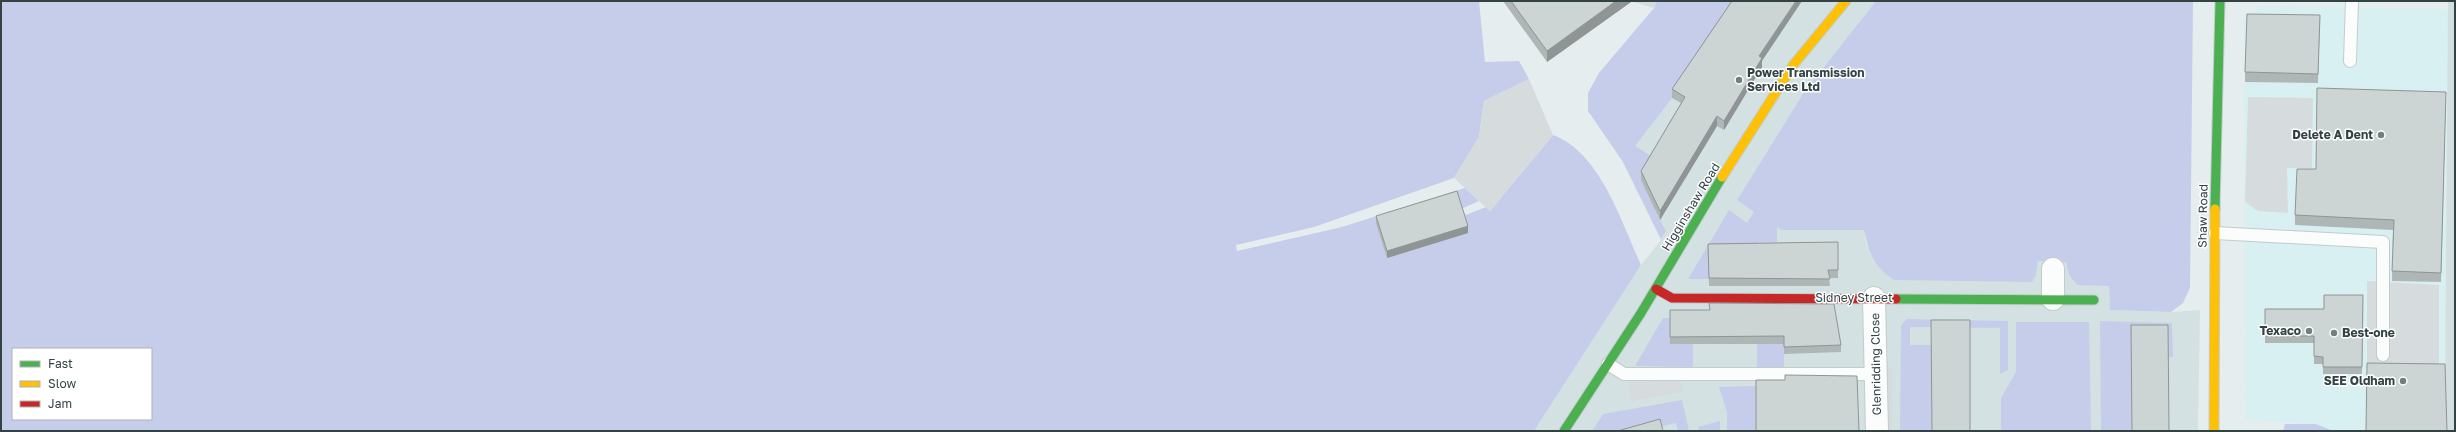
<svg xmlns="http://www.w3.org/2000/svg" width="2456" height="432" viewBox="0 0 2456 432" font-family="'Golos Text',sans-serif">
<rect width="100%" height="100%" fill="#e6edee"/>
<path fill="#d3e1e2" d="M1737,1H1876L1804,92L1737,200L1781,230H1864L1867,246L2036,275L2038,261L2067,262L2069,275L2077,284L2109,285L2110,310L2171,312L2200,310L2198,431H1534L1641,265L1661,240L1623,162Z"/>
<path fill="#d8f0f1" d="M2261,6L2448,9L2445,374L2447,431H2333L2316,424L2245,420L2244,19Z"/>
<path fill="#d6dfdf" d="M2448,1H2455V431H2447L2445,374Z"/>
<g fill="#c6cdea" fill-rule="evenodd">
<path d="M1,1H1479L1485,62L1519,61L1529,79L1484,101L1479,137L1454,178L1314,227L1236,245L1237,251L1342,227L1465,188L1479,201L1461,209L1463,216L1486,207L1490,211L1553,135C1600,152 1622,223 1641,265L1534,431H1ZM13,349H151V419H13Z"/>
<path d="M1657,1H1737L1672,98L1635,146L1654,158L1657,215L1666,231L1661,239L1623,162L1588,111V93L1599,73L1654,8Z"/>
<path d="M1876,1H2193L2190,288L2183,303L2171,312L2110,310L2109,286L2077,285L2069,275L2066,262L2038,261L2036,275L2032,282L1894,280C1874,267 1869,253 1864,230H1781L1777,227V242H1758V250L1708,251L1709,279H1688L1729,210L1747,223L1754,212L1737,200L1804,92Z"/>
<path d="M1784,317V367H1757V344Z"/>
<path d="M1663,318H1670V344H1693V367L1635,366Z"/>
<path d="M1906,319L2008,321V370L2000,374V328L1910,327V345H1931L1932,431H1900L1901,326Z"/>
<path d="M2100,321L2172,323L2173,357H2168L2132,431H2101Z"/>
<path d="M2016,322H2089L2091,431H2001V398L2016,372Z"/>
<path d="M1756,386V431H1727V412L1719,387Z"/>
<path d="M1682,400L1689,431H1678L1676,423L1644,431H1592L1603,414Z"/>
<path d="M1720,421V431H1699L1698,427Z"/>
<path d="M2285,424H2316L2333,431H2283Z"/>
</g>
<g fill="#d6dcdd">
<path d="M1630,1H1657L1654,8Z"/>
<path d="M1529,79L1553,135L1490,211L1454,178L1479,137L1484,101Z"/>
<path d="M2248,97L2313,98L2312,168H2287L2288,213L2258,211L2245,202Z"/>
<path d="M2367,281L2439,285V373H2367Z"/>
<path d="M1884,368H1892L1893,431H1884Z"/>
<path d="M1681,381L1684,392L1631,401L1628,382Z"/>
</g>
<g fill="none" stroke-linecap="round" stroke-linejoin="round">
<g stroke="#c4cbcc" stroke-width="14">
<g id="lane">
<path d="M2350,61L2352,1"/>
<path d="M2215,233L2383,242V355"/>
<path d="M1608,364L1624,374H1876"/>
</g>
</g>
<g stroke="#c4cbcc" stroke-width="24">
<g id="street">
<path d="M1874,298L1877,431"/>
<path d="M2053,299V269"/>
</g>
</g>
<g stroke="#bfccce" stroke-width="11">
<g id="fast">
<path d="M2215,209L2220,1"/>
<path d="M1896,299L2094,300"/>
<path d="M1564,431L1641,313L1722,177"/>
</g>
</g>
<g stroke="#bfccce" stroke-width="11">
<g id="slow">
<path d="M1722,177L1794,64L1846,1"/>
<path d="M2214,431L2215,209"/>
</g>
</g>
<g stroke="#bfccce" stroke-width="11">
<path id="jam" d="M1656,289L1672,298L1896,299"/>
</g>
<use href="#lane" stroke="#fbfcfc" stroke-width="12"/>
<use href="#street" stroke="#fbfcfc" stroke-width="22"/>
<use href="#fast" stroke="#4caf50" stroke-width="9"/>
<use href="#slow" stroke="#ffc107" stroke-width="9"/>
<use href="#jam" stroke="#c62828" stroke-width="9"/>
</g>
<g fill="#afb6b6">
<path d="M1503,1H1631V2L1547,62Z"/>
<path d="M2320,15L2318,83L2245,82V72Z"/>
<path d="M1762,61V67L1724,130L1717,126L1660,220L1641,180V171L1681,103L1672,98V89Z"/>
<path d="M2446,92L2441,282L2392,281L2393,230L2295,225V215L2316,169Z"/>
<path d="M1376,216L1468,233L1387,258L1376,223Z"/>
<path d="M1838,242V278H1829L1830,286H1709L1708,244Z"/>
<path d="M2363,295L2362,374H2323V364H2314V343H2265V309H2324Z"/>
<path d="M1670,310L1841,345V352L1784,354V344H1670Z"/>
</g>
<g fill="#8f9494">
<path d="M1616,1H1631V2L1547,62V51Z"/>
<path d="M1796,1H1802L1762,61V67L1724,130V121L1759,56Z"/>
<path d="M1717,116V126L1660,220V211Z"/>
<path d="M1468,226V233L1387,258V251Z"/>
</g>
<g fill="#ccd4d4" stroke="#8f9494">
<path d="M1511,1H1616L1547,51Z"/>
<path d="M1732,1H1796L1759,56L1762,58L1724,121L1717,116L1660,211L1641,171L1685,97L1672,89Z"/>
<path d="M2247,14L2320,15L2318,74L2245,72Z"/>
<path d="M2317,88L2446,92L2441,273L2392,271L2394,220L2295,215L2297,169H2316Z"/>
<path d="M1457,191L1468,226L1387,251L1376,216Z"/>
<path d="M1838,242V270H1828L1830,279L1709,278L1708,244Z"/>
<path d="M2324,295H2363L2362,367H2323V357L2314,356V336H2265V309H2324Z"/>
<path d="M1709,303L1834,304L1841,345L1784,347V336L1670,337V310H1710Z"/>
<path d="M1931,320H1970V431H1932Z"/>
<path d="M2131,325H2168L2169,431H2132Z"/>
<path d="M2367,363L2445,364L2447,431H2366Z"/>
<path d="M1785,375L1857,376L1859,431H1756V380H1785Z"/>
<path d="M1660,419L1663,431H1622L1621,430Z"/>
</g>
<g fill="#727e7f" stroke="#fff" stroke-width="1.5">
<circle cx="1739" cy="80" r="4"/>
<circle cx="2381" cy="135" r="4"/>
<circle cx="2309" cy="331" r="4"/>
<circle cx="2334" cy="333" r="4"/>
<circle cx="2403" cy="381" r="4"/>
</g>
<g text-anchor="middle" stroke-width="3" stroke-linejoin="round" paint-order="stroke">
<g font-size="12" font-weight="bold" fill="#334243" stroke="#fff" text-anchor="end">
<text x="1747" y="77" text-anchor="start">Power Transmission<tspan x="1747" dy="14">Services Ltd</tspan></text>
<text x="2373" y="139">Delete A Dent</text>
<text x="2301" y="335">Texaco</text>
<text x="2342" y="337" text-anchor="start">Best-one</text>
<text x="2395" y="385">SEE Oldham</text>
</g>
<g font-size="12" fill="#334243" stroke="#fff">
<text transform="translate(1691 207) rotate(-59)" y="4">Higginshaw Road</text>
<text transform="translate(2203 216) rotate(-89)" y="4">Shaw Road</text>
<text x="1854" y="302">Sidney Street</text>
<text transform="translate(1876 364) rotate(-91)" y="4">Glenridding Close</text>
</g>
</g>
<rect width="2456" height="432" fill="none" stroke="#334243" stroke-width="4"/>
<rect x="12" y="348" width="140" height="72" fill="#ffffff" stroke="#adb3b4"/>
<rect x="20" y="361" width="20" height="6" fill="#4caf50" stroke="#adb3b4"/>
<text x="48" y="368" font-size="12" fill="#334243">Fast</text>
<rect x="20" y="381" width="20" height="6" fill="#ffc107" stroke="#adb3b4"/>
<text x="48" y="388" font-size="12" fill="#334243">Slow</text>
<rect x="20" y="401" width="20" height="6" fill="#c62828" stroke="#adb3b4"/>
<text x="48" y="408" font-size="12" fill="#334243">Jam</text>
</svg>
